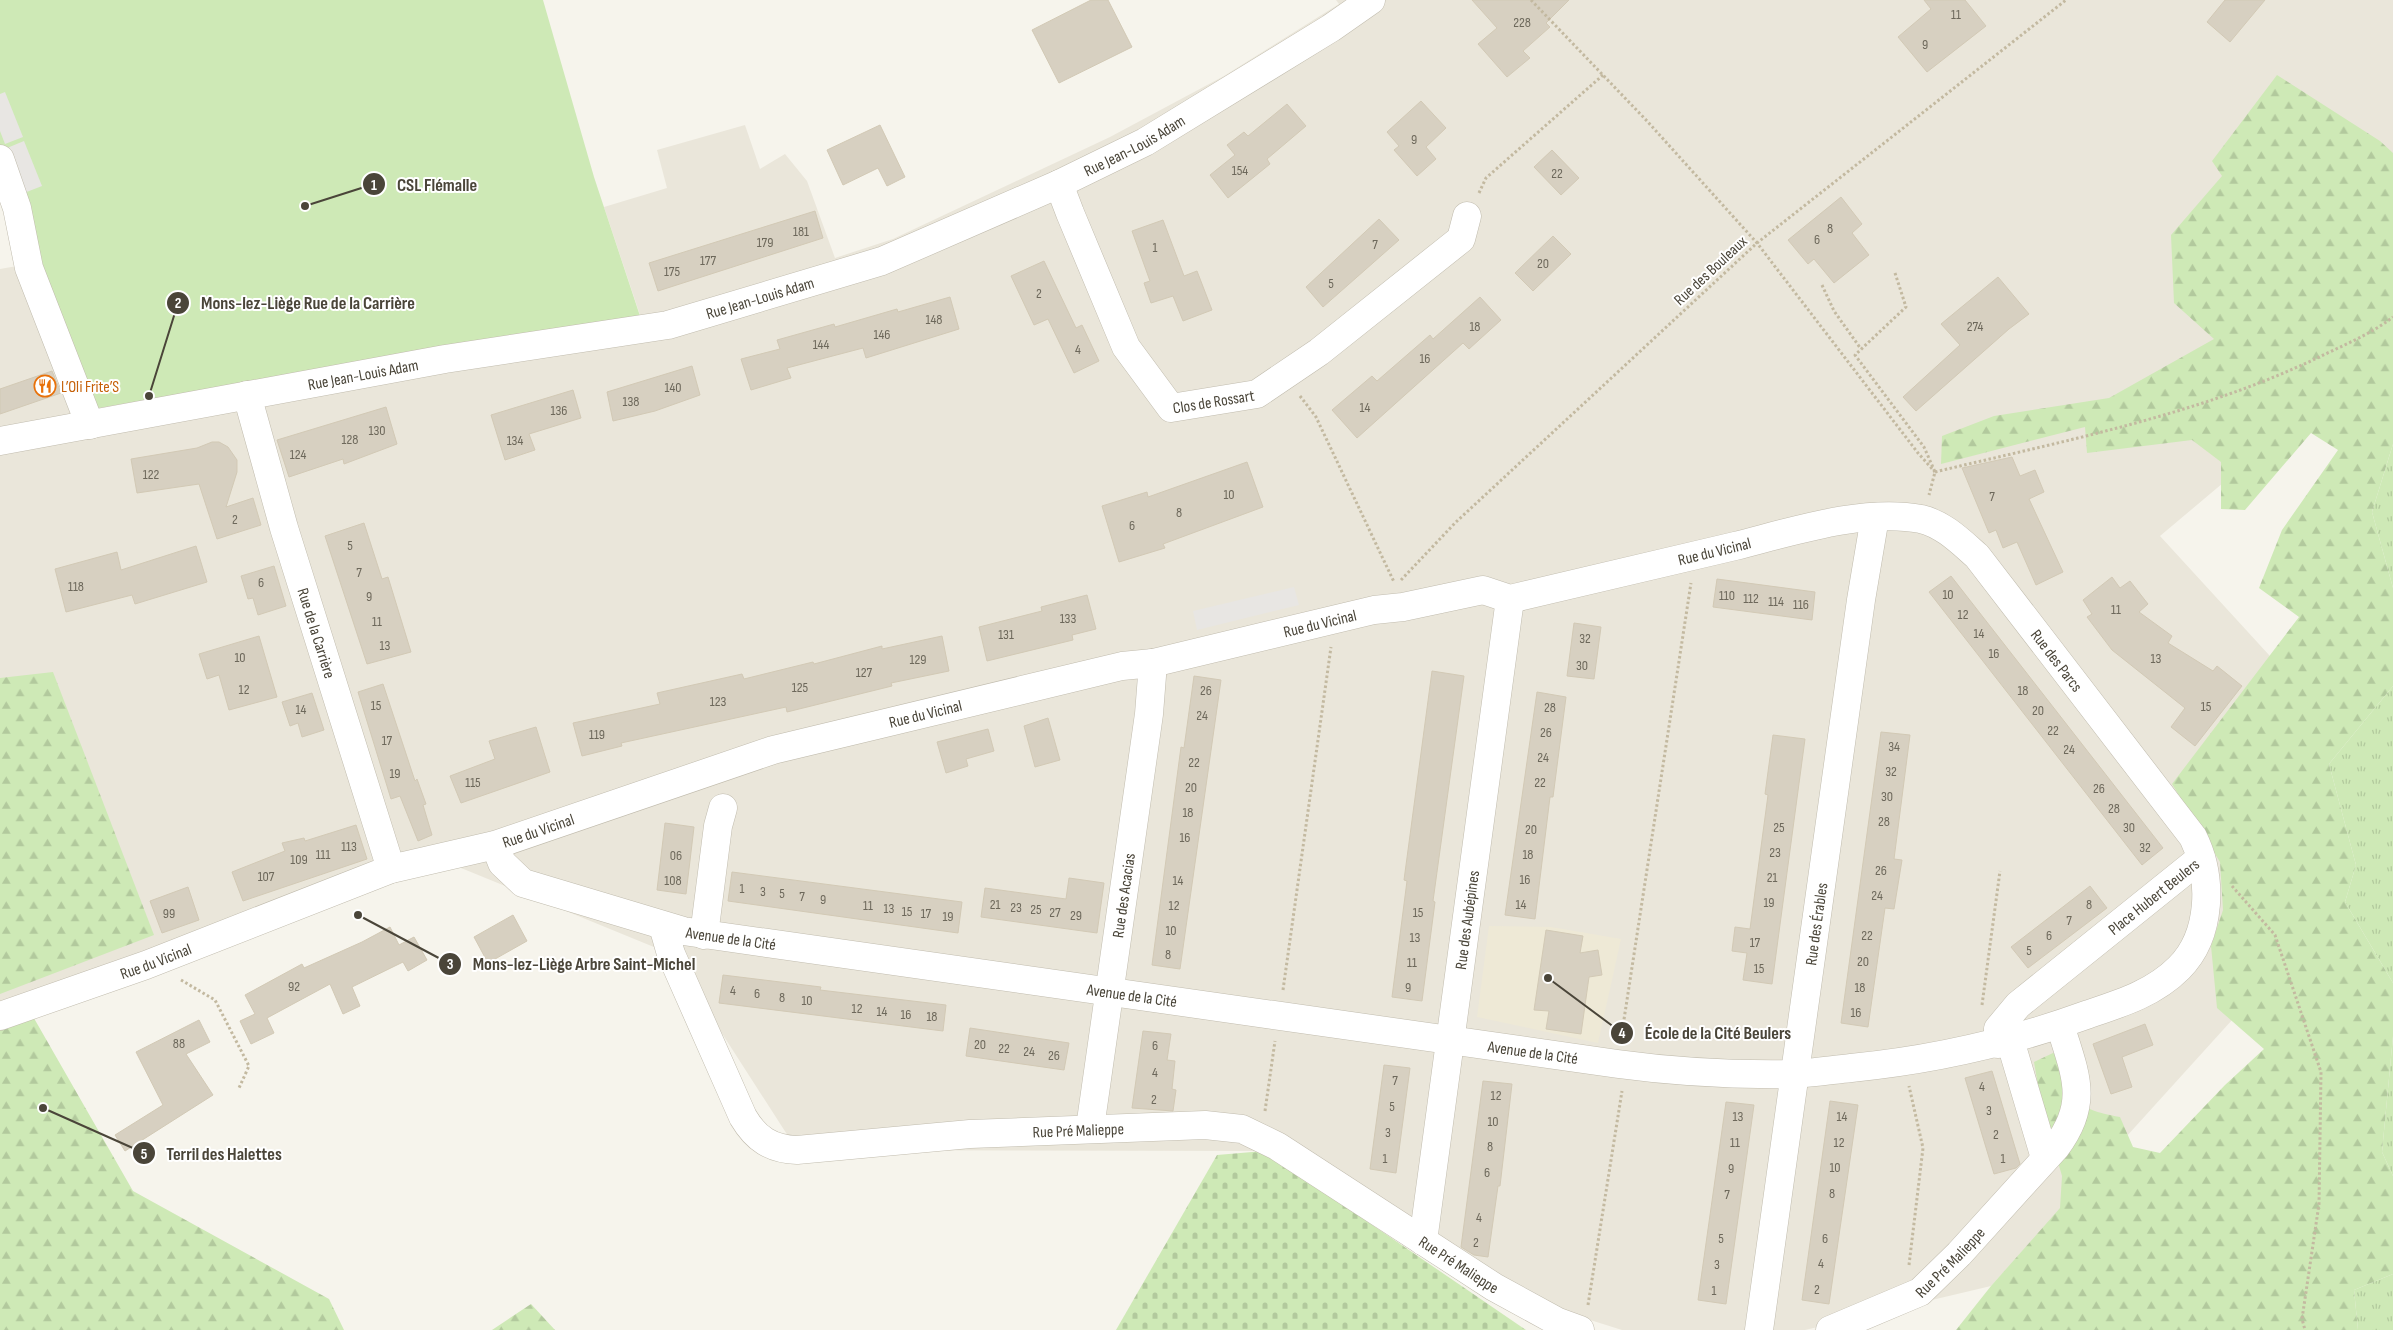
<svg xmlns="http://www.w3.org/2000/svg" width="2393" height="1330" viewBox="0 0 2393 1330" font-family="'Sofia Sans Condensed',sans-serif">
<defs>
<pattern id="grass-tufts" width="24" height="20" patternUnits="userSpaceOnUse" patternTransform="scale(1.25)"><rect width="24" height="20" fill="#cee9b6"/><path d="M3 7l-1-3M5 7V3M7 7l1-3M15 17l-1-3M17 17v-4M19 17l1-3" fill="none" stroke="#b2c99d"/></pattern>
<pattern id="forest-firs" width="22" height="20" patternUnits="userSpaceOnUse" patternTransform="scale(1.25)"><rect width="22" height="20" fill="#cee9b6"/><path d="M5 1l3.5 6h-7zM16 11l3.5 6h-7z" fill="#b2c99d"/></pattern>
<pattern id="cemetery-stones" width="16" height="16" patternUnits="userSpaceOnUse" patternTransform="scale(1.25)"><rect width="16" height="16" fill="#cee9b6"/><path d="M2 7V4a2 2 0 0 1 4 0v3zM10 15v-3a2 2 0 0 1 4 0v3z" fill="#b2c99d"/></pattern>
</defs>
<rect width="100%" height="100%" fill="#f6f4ec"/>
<path fill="#eae6da" d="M1336,0H2393V340L2160,536L2323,714L2232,1020L1991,1286L1805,1330H1622L1568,1313L1264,1151L797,1150L671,954L417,850L0,1019V269L17,266L640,315L604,207L667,188L657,150L745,125L760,169L785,154L807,181L835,258L893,239L1110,137L1224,76L1339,4Z"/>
<path fill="#eee9d6" d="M1489,926L1551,927L1621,939L1598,1043L1477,1017Z"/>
<g fill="url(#grass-tufts)">
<path d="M2393,444V588L2372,512Z"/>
<path d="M2393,686V983L2345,902L2356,865L2329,764Z"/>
<path d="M2393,1036V1176L2382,1152Z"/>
<path d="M2393,1274V1330H2358L2354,1290Z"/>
</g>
<g fill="url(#forest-firs)">
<path d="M2277,75L2380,141L2393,153V444L2372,512L2393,588V686L2329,764L2356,865L2345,902L2393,983V1036L2382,1152L2393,1176V1274L2354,1290L2358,1330H1956L1991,1286L2060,1208L2062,1176L2041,1103L2034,1062L2053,1053L2063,1056C2074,1101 2072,1108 2120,1117L2133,1147L2160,1153L2225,1085L2264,1049L2217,1008L2211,946L2223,910L2220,862L2172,784L2299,617L2259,588L2282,530L2338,450L2311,433L2245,510L2221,509V462L2192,440L2087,453L2085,427L1941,464L1942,436L1994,416L2109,398L2214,339L2174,303L2171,235L2222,176L2212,161Z"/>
<path d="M53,672L154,935L0,994V678Z"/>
<path d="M31,1013L133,1191L329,1299L344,1330H0V1025Z"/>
<path d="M531,1304L555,1330H492Z"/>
</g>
<path fill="url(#cemetery-stones)" d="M1264,1151L1526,1330H1116L1217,1155Z"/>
<path fill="#cee9b6" d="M0,0H543L594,177L640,316L75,412L0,188Z"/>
<g fill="#e8e6e3">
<path d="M5,92L23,137L5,144L0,131V94Z"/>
<path d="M24,141L42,186L24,193L7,148Z"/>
<path d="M1294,587L1299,605L1197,630L1193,611Z"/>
</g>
<g fill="#d7d0c1" stroke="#d2c9b5">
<path d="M1091,0H1108L1132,47L1059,83L1032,30Z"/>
<path d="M1472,0H1569L1546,23L1550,27L1523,51L1530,58L1507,77L1478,44L1497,28Z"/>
<path d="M1924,0H1965L1986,26L1927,72L1898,37L1931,9Z"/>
<path d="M2225,0H2265L2230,42L2207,22Z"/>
<path d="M1421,101L1446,128L1426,147L1436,159L1417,176L1394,150L1399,146L1387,132Z"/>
<path d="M1287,104L1306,126L1267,159L1270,164L1228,198L1210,175L1235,155L1227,145L1244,132L1248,136Z"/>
<path d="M880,125L905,177L887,186L878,168L843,185L827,150Z"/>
<path d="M1552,150L1579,178L1561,195L1534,167Z"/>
<path d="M1841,197L1862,224L1852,233L1869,255L1834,283L1814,259L1808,264L1788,240Z"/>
<path d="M815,211L823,238L658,291L649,263Z"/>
<path d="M1379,219L1399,240L1323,307L1306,287Z"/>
<path d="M1163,220L1184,276L1197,271L1212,310L1183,321L1173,296L1151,303L1144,283L1150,281L1132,231Z"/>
<path d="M1553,236L1571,254L1533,291L1515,273Z"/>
<path d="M1044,261L1076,328L1082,325L1099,361L1074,373L1048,319L1034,325L1011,276Z"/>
<path d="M1998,277L2029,314L2009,329L1916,411L1903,397L1960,345L1941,324Z"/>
<path d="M950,297L959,329L866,358L863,348L787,368L791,378L751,390L741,359L780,349L777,340L834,324L835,327L897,309L898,312Z"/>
<path d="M1480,297L1501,320L1469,349L1463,343L1357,438L1332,410L1372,376L1377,381L1430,335L1433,339Z"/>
<path d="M692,366L700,395L655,411L613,421L607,392Z"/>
<path d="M52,371L61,393L0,414V389Z"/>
<path d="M573,390L581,418L529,434L535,450L505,460L491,415Z"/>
<path d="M386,407L397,444L344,464L343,459L289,477L277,440Z"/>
<path d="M212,442H219L228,447L237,460V472L226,507L253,498L261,525L217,539L199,484L137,493L131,459L197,448Z"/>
<path d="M2012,457L2020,476L2035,470L2044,492L2029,499L2063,572L2036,585L2017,542L2003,548L1996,530L1989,533L1962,468Z"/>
<path d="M1247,462L1263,507L1163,544L1165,548L1119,562L1102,506L1147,492L1148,497Z"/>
<path d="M364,523L382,579L388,577L411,652L367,664L325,536Z"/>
<path d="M196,546L207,582L135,604L132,595L66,612L55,569L117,552L121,570Z"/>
<path d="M274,566L286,606L258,615L253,598L248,599L241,576Z"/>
<path d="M1951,576L2163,848L2142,865L1929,592Z"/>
<path d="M2112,577L2120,588L2130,581L2148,604L2139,612L2172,636L2168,643L2213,671L2217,666L2242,686L2195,746L2171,727L2185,708L2112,650L2087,617L2092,614L2083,600Z"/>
<path d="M1717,579L1815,592L1812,620L1713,607Z"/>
<path d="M1087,595L1096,629L1072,635L1073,640L987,661L979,627L1042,611L1041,607Z"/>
<path d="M1574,623L1601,627L1594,679L1567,676Z"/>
<path d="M259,636L277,697L229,710L219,675L207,679L199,654Z"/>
<path d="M942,636L949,671L891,683L892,686L787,712L786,707L621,743L622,746L582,756L573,723L660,704L657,693L742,674L744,679L813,662L814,664L882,646V649Z"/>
<path d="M1432,671L1464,676L1433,901L1435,902L1422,1001L1392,997L1407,881L1404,880Z"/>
<path d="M1194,676L1221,680L1180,969L1152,965L1181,747L1184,748Z"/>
<path d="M383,684L415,781L417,779L426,804L423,805L432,835L418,841L400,796L391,799L358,692Z"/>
<path d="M1537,692L1566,697L1553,797H1550L1535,919L1505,915Z"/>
<path d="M312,693L324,730L302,737L298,723L290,726L282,702Z"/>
<path d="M1048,718L1060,760L1035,767L1024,726Z"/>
<path d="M536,727L550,772L461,803L450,776L495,759L489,741Z"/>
<path d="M988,729L994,751L966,759L968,766L946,773L937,742Z"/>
<path d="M1881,732L1910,735L1894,859L1902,860L1894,909L1885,908L1868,1027L1841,1023Z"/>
<path d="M1773,735L1805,739L1772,984L1743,980L1747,953L1732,951L1735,927L1750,929L1768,795L1765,794Z"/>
<path d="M665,823L694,827L686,894L657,890Z"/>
<path d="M356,825L367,859L243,901L232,872L285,851L282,843L304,838L305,841Z"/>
<path d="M732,872L962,902L958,933L728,901Z"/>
<path d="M1069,878L1104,883L1097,933L981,917L985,888L1066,899Z"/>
<path d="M2090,886L2107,908L2028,968L2011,947Z"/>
<path d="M188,887L199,920L162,933L150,901Z"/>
<path d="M513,915L527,941L488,963L474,937Z"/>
<path d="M390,927L399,945L414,937L427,960L408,971L403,962L352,987L360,1006L343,1014L330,984L267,1018L274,1033L251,1044L240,1021L255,1014L245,995L302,964L304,968L362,942Z"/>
<path d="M1546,930L1583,936L1580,953L1598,950L1602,975L1589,977L1581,1034L1546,1029L1549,1011L1534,1010Z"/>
<path d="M723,975L821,987L820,990L946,1005L943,1031L719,1003Z"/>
<path d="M199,1020L210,1042L186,1054L213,1095L125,1151L115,1135L163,1105L136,1052Z"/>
<path d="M2145,1024L2153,1045L2122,1057L2132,1087L2111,1094L2093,1044Z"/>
<path d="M970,1028L1069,1043L1064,1070L966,1056Z"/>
<path d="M1143,1031L1171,1034L1167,1060L1175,1061L1172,1089L1176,1090L1173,1111L1132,1108Z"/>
<path d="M1384,1065L1410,1068L1396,1173L1370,1169Z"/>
<path d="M1992,1071L2020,1164L2016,1168L1994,1174L1965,1078Z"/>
<path d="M1483,1081L1512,1084L1500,1186H1498L1488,1257L1474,1255L1461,1247Z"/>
<path d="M1830,1101L1858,1105L1829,1304L1802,1300Z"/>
<path d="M1726,1102L1754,1105L1726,1304L1698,1300Z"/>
</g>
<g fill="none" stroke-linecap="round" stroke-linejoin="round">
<g stroke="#c1bcae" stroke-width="29">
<g id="minor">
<path d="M0,159L17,208L29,268L90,425"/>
<path id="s1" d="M1059,184L1070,213L1126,347L1171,408L1257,394L1319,352L1461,239L1467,216"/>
<path id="s2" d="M247,395L284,528L391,869"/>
<path id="s3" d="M0,441L445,359L668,325L882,261L1059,184L1145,142L1331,28L1371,0"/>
<path id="s4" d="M663,926L671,954L743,1117C756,1139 771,1149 797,1150L970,1134L1205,1125L1242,1129L1277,1146L1494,1287L1558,1322L1580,1330"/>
<path d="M704,935L718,826L723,808"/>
<path id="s5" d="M0,1016L146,965L391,869L495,845L773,750L1122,666L1153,663L1374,610L1403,607L1483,590L1510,599C1585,582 1660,564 1735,546C1791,532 1863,508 1921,519C1943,524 1960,541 1977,556L2193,837C2213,877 2212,935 2179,968C2154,993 2122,1003 2089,1014C2012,1042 1933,1060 1851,1068C1832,1070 1813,1073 1794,1074C1735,1075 1676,1072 1618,1064L683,931L523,883L502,863L495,845"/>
<path d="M2010,1040L2045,1158"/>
<path id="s6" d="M1998,1044V1029L2018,1005L2201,858"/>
<path id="s7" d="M1090,1128L1149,714L1153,663"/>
<path id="s8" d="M1423,1241L1510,599"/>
<path id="s9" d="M1759,1330L1861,600L1875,517"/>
<path id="s10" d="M1830,1330L1920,1292L1959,1254L2056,1147C2090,1102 2075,1074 2060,1025"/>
</g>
</g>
<g stroke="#c3b9a0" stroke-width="3" stroke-dasharray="2.5 2.5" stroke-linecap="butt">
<path d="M1531,0L1647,121L1757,243L1918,453L1935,472"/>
<path d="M1479,193L1486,178L1603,75"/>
<path d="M1895,273L1906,307L1855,355L1924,447L1935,472L1929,495"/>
<path d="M1822,285L1834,311L1861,349"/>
<path d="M1300,396L1316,417L1394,582"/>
<path d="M1935,472C2063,441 2193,416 2313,360C2339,347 2370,335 2393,317"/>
<path d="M1401,580L1456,522L1757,243L2066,0"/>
<path d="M2232,886L2275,935L2321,1072L2319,1204L2302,1319L2305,1330"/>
<path d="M181,980L215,1000L249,1066L239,1088"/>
<path d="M1283,990L1331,647"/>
<path d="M1982,1005L2000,871"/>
<path d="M1621,1039L1691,583"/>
<path d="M1265,1111L1275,1041"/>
<path d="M1909,1265L1923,1148L1909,1086"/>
<path d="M1588,1305L1622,1091"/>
</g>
<use href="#minor" stroke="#fff" stroke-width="28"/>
</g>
<defs>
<g id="restaurant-ring" transform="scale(1.125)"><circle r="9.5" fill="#fff" stroke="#e8710a" stroke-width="1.5"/><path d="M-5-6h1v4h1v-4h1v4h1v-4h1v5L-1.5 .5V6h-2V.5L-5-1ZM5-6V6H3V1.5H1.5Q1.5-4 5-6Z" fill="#e8710a"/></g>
</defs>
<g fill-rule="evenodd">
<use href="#restaurant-ring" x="45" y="386"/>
</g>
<g text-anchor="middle" stroke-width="4" stroke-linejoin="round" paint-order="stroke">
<g font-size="14" fill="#6d685b">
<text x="1956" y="19">11</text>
<text x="1522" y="27">228</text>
<text x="1925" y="49">9</text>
<text x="1414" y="144">9</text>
<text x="1240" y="175">154</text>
<text x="1557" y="178">22</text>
<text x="1830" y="233">8</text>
<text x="801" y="236">181</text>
<text x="1817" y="244">6</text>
<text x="765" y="247">179</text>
<text x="1375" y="249">7</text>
<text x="1155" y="252">1</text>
<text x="708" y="265">177</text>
<text x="1543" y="268">20</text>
<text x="672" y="276">175</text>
<text x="1331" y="288">5</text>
<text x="1039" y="298">2</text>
<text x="934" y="324">148</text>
<text x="1475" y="331">18</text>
<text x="1975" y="331">274</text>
<text x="882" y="339">146</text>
<text x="821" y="349">144</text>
<text x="1078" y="354">4</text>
<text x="1425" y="363">16</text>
<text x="673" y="392">140</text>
<text x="631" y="406">138</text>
<text x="1365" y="412">14</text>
<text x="559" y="415">136</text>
<text x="377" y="435">130</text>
<text x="350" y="444">128</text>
<text x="515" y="445">134</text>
<text x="298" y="459">124</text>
<text x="151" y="479">122</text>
<text x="1229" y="499">10</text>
<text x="1992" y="501">7</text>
<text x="1179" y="517">8</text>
<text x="235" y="524">2</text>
<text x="1132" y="530">6</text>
<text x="350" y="550">5</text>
<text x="359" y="577">7</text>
<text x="261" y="587">6</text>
<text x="76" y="591">118</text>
<text x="1948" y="599">10</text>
<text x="1727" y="600">110</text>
<text x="369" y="601">9</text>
<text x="1751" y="603">112</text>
<text x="1776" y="606">114</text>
<text x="1801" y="609">116</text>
<text x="2116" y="614">11</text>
<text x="1963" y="619">12</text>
<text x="1068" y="623">133</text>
<text x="377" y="626">11</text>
<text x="1979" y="638">14</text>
<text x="1006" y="639">131</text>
<text x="1585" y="643">32</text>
<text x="385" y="650">13</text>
<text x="1994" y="658">16</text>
<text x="240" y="662">10</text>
<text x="2156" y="663">13</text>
<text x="918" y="664">129</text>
<text x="1582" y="670">30</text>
<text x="864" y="677">127</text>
<text x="800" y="692">125</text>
<text x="244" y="694">12</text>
<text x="1206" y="695">26</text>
<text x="2023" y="695">18</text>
<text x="718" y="706">123</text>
<text x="376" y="710">15</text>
<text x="2206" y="711">15</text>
<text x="1550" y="712">28</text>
<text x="301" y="714">14</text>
<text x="2038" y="715">20</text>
<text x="1202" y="720">24</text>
<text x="2053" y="735">22</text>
<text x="1546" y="737">26</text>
<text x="597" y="739">119</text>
<text x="387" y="745">17</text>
<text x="1894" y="751">34</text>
<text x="2069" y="754">24</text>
<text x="1543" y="762">24</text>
<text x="1194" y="767">22</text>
<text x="1891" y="776">32</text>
<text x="395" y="778">19</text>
<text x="473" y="787">115</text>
<text x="1540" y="787">22</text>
<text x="1191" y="792">20</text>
<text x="2099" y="793">26</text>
<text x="1887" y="801">30</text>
<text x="2114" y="813">28</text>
<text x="1188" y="817">18</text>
<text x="1884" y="826">28</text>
<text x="1779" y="832">25</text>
<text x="2129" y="832">30</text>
<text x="1531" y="834">20</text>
<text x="1185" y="842">16</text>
<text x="349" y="851">113</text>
<text x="2145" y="852">32</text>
<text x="1775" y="857">23</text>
<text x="323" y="859">111</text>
<text x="1528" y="859">18</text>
<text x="676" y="860">06</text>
<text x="299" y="864">109</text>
<text x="1881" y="875">26</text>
<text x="266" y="881">107</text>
<text x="1772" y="882">21</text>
<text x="1525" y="884">16</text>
<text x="673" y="885">108</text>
<text x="1178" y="885">14</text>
<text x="742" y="893">1</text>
<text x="763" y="896">3</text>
<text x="782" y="898">5</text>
<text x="1877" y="900">24</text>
<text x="802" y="901">7</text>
<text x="823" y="904">9</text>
<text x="1769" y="907">19</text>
<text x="995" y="909">21</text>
<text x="1521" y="909">14</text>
<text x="2089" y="909">8</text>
<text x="868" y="910">11</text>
<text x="1174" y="910">12</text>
<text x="1016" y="912">23</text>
<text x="889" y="913">13</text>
<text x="1036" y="914">25</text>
<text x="907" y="916">15</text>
<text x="1055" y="917">27</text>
<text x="1418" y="917">15</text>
<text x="169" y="918">99</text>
<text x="926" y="918">17</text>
<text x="1076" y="920">29</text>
<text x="948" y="921">19</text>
<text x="2069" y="925">7</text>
<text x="1171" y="935">10</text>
<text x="1867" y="940">22</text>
<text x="2049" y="940">6</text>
<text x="1415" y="942">13</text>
<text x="1755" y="947">17</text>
<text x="2029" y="955">5</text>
<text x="1168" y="959">8</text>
<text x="1863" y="966">20</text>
<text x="1412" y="967">11</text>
<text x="1759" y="973">15</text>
<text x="294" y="991">92</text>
<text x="1408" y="992">9</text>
<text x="1860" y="992">18</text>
<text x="733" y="995">4</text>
<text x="757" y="998">6</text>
<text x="782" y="1002">8</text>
<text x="807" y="1005">10</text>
<text x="857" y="1013">12</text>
<text x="882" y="1016">14</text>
<text x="1856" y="1017">16</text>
<text x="906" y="1019">16</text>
<text x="932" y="1021">18</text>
<text x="179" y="1048">88</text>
<text x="980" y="1049">20</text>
<text x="1155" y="1050">6</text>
<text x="1004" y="1053">22</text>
<text x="1029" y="1056">24</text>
<text x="1054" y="1060">26</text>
<text x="1155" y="1077">4</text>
<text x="1395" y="1085">7</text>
<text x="1982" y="1091">4</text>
<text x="1496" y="1100">12</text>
<text x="1154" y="1104">2</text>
<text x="1392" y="1111">5</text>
<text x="1989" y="1115">3</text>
<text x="1738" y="1121">13</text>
<text x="1842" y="1121">14</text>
<text x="1493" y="1126">10</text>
<text x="1388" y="1137">3</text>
<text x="1996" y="1139">2</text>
<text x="1735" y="1147">11</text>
<text x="1839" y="1147">12</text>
<text x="1490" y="1151">8</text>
<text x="1385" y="1163">1</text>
<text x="2003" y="1163">1</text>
<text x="1835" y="1172">10</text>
<text x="1731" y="1173">9</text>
<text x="1487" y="1177">6</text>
<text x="1832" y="1198">8</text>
<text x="1727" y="1199">7</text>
<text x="1479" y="1222">4</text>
<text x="1721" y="1243">5</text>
<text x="1825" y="1243">6</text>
<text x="1476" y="1247">2</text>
<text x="1821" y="1268">4</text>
<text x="1717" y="1269">3</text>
<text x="1817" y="1294">2</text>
<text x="1714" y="1295">1</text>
</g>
<g font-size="16" fill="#4a4539" stroke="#fff">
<text dy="6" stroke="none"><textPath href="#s3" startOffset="1179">Rue Jean-Louis Adam</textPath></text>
<text transform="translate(1710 270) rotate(-43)" y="6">Rue des Bouleaux</text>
<text dy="6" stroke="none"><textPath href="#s3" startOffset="774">Rue Jean-Louis Adam</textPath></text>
<text dy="6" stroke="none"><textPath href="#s3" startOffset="369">Rue Jean-Louis Adam</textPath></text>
<text dy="6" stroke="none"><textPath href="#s1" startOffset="295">Clos de Rossart</textPath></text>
<text dy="6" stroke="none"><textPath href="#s5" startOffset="1785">Rue du Vicinal</textPath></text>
<text dy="6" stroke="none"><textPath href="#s5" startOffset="1380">Rue du Vicinal</textPath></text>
<text dy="6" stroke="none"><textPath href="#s2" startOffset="248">Rue de la Carrière</textPath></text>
<text dy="6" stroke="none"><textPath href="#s5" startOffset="2195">Rue des Parcs</textPath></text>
<text dy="6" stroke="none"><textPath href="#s5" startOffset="975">Rue du Vicinal</textPath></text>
<text dy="6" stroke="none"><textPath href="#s5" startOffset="570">Rue du Vicinal</textPath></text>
<text dy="6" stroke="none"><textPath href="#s7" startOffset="235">Rue des Acacias</textPath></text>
<text dy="6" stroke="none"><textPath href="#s6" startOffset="220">Place Hubert Beulers</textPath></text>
<text dy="6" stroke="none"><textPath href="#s8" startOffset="324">Rue des Aubépines</textPath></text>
<text dy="6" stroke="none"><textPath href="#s9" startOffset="410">Rue des Érables</textPath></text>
<text transform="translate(731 938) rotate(8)" y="6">Avenue de la Cité</text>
<text dy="6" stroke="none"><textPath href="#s5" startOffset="165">Rue du Vicinal</textPath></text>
<text transform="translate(1132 995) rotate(8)" y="6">Avenue de la Cité</text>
<text transform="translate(1533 1052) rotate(8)" y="6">Avenue de la Cité</text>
<text dy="6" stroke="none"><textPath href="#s4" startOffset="556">Rue Pré Malieppe</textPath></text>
<text dy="6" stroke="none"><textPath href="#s10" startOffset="140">Rue Pré Malieppe</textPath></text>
<text dy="6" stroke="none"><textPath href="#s4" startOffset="976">Rue Pré Malieppe</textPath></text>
</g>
<g font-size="16" fill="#c56008" stroke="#fff" text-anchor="start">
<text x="61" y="392">L’Oli Frite’S</text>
</g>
</g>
<path fill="none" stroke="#4a4539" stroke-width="2" d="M305 206L374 184M149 396L178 303M358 915L450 964M1548 978L1622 1033M43 1108L144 1153"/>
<g fill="#4a4539" stroke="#fff" stroke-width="2">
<circle cx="305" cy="206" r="5"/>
<circle cx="149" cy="396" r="5"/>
<circle cx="358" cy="915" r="5"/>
<circle cx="1548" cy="978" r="5"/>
<circle cx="43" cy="1108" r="5"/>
<circle cx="374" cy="184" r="12"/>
<circle cx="178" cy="303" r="12"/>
<circle cx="450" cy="964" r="12"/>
<circle cx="1622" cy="1033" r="12"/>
<circle cx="144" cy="1153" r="12"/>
</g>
<g font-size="15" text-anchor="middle" font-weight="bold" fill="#fff">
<text x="374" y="190">1</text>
<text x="178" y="308">2</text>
<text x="450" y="969">3</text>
<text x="1622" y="1038">4</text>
<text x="144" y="1159">5</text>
</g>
<g font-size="18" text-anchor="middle" font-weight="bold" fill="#4a4539" stroke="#fff" stroke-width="4" stroke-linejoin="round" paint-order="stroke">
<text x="437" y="191">CSL Flémalle</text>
<text x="308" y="309">Mons-lez-Liège Rue de la Carrière</text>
<text x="584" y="970">Mons-lez-Liège Arbre Saint-Michel</text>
<text x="1718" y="1039">École de la Cité Beulers</text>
<text x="224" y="1160">Terril des Halettes</text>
</g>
</svg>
